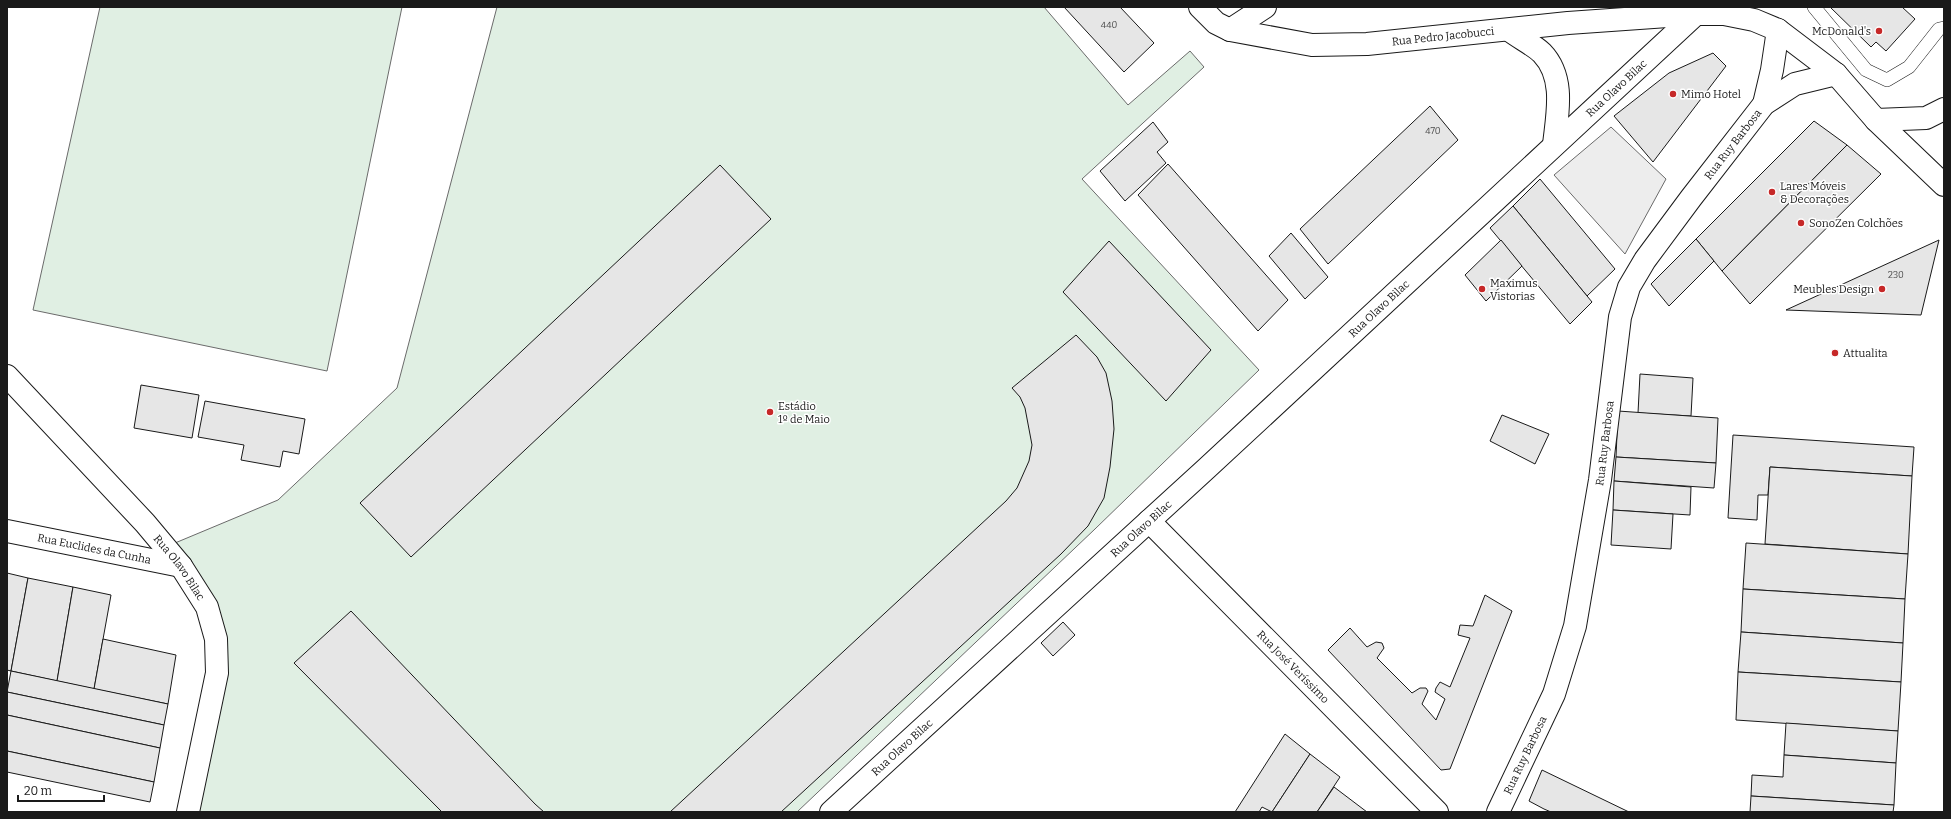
<svg xmlns="http://www.w3.org/2000/svg" width="1951" height="819" viewBox="0 0 1951 819" font-family="Bitter,serif">
<rect width="100%" height="100%" fill="#fff"/>
<g fill="#e0efe3" stroke="#6a6a6a">
<path d="M100,7H402L327,371L33,310Z"/>
<path d="M497,7H1044L1128,105L1190,51L1204,67L1082,179L1259,370L1095,529L797,812H197L226,648L175,543L278,500L397,388Z"/>
</g>
<path fill="#ededed" stroke="#6a6a6a" d="M1611,127L1666,179L1625,254L1554,175Z"/>
<g fill="#e6e6e6" stroke="#1a1a1a">
<path d="M1064,7H1120L1154,43L1124,72Z"/>
<path d="M1830,7H1902L1915,19L1886,51L1876,42L1871,47Z"/>
<path d="M1713,53L1726,66L1653,162L1614,116L1669,73Z"/>
<path d="M1430,106L1458,140L1328,264L1300,229Z"/>
<path d="M1814,121L1847,145L1722,271L1696,239Z"/>
<path d="M1153,122L1168,142L1157,152L1166,163L1125,201L1100,171Z"/>
<path d="M1847,145L1881,174L1750,304L1722,271Z"/>
<path d="M1168,164L1288,300L1258,331L1138,195Z"/>
<path d="M720,165L771,219L411,557L360,503Z"/>
<path d="M1540,179L1615,269L1587,296L1513,206Z"/>
<path d="M1513,206L1592,302L1570,324L1490,228Z"/>
<path d="M1291,233L1328,277L1305,299L1269,256Z"/>
<path d="M1696,239L1714,261L1669,306L1651,284Z"/>
<path d="M1501,240L1522,266L1486,301L1465,275Z"/>
<path d="M1939,240L1921,315L1786,310Z"/>
<path d="M1109,241L1211,350L1166,401L1063,292Z"/>
<path d="M1076,335L1097,357L1106,373L1112,401L1114,429L1110,467L1104,498L1088,526L1061,554L781,812H670L1006,501L1017,488L1029,461L1032,445L1025,408L1020,397L1012,388Z"/>
<path d="M1640,374L1693,378L1691,416L1638,413Z"/>
<path d="M141,385L199,395L192,438L134,428Z"/>
<path d="M205,401L305,419L299,454L283,451L280,467L241,460L244,445L198,437Z"/>
<path d="M1618,411L1718,418L1716,463L1616,457Z"/>
<path d="M1502,415L1549,434L1535,464L1490,441Z"/>
<path d="M1733,435L1914,447L1912,476L1770,467L1768,495H1758L1757,520L1728,518Z"/>
<path d="M1616,457L1716,463L1714,488L1614,481Z"/>
<path d="M1770,467L1912,476L1908,554L1765,544Z"/>
<path d="M1614,481L1691,487L1690,515L1613,510Z"/>
<path d="M1613,510L1673,514L1671,549L1611,545Z"/>
<path d="M1746,543L1908,554L1905,599L1743,589Z"/>
<path d="M7,573L28,578L11,671L7,670Z"/>
<path d="M28,578L73,587L57,681L11,671Z"/>
<path d="M73,587L111,595L94,689L57,681Z"/>
<path d="M1743,589L1905,599L1903,643L1741,632Z"/>
<path d="M1485,595L1512,611L1450,769L1441,770L1328,650L1350,628L1367,647L1376,642L1382,643L1384,648L1377,658L1412,693L1420,688H1426L1428,691L1422,704L1436,720L1445,699L1435,692L1436,688L1440,682L1450,687L1470,638L1458,635L1460,625L1473,626Z"/>
<path d="M351,611L535,804L544,812H442L294,663Z"/>
<path d="M1063,622L1075,635L1053,656L1041,643Z"/>
<path d="M1741,632L1903,643L1901,682L1738,672Z"/>
<path d="M103,639L176,655L168,704L94,689Z"/>
<path d="M11,671L168,704L164,725L7,692Z"/>
<path d="M1738,672L1901,682L1898,731L1736,720Z"/>
<path d="M7,692L164,725L160,748L7,715Z"/>
<path d="M7,715L160,748L154,782L7,751Z"/>
<path d="M1786,723L1898,731L1896,763L1784,755Z"/>
<path d="M1285,734L1310,754L1272,812L1262,807L1259,812H1235Z"/>
<path d="M7,751L154,782L150,802L7,772Z"/>
<path d="M1310,754L1340,777L1317,812H1272Z"/>
<path d="M1784,755L1896,763L1894,805L1751,796L1752,775L1783,777Z"/>
<path d="M1542,770L1629,812H1551L1544,809L1529,801Z"/>
<path d="M1334,787L1367,812H1317Z"/>
<path d="M1751,796L1894,805L1893,812H1750Z"/>
</g>
<g fill="none" stroke-linecap="round" stroke-linejoin="round">
<g stroke="#1a1a1a" stroke-width="14">
<path id="lane" d="M1814,7L1866,70L1887,80L1909,67L1939,29L1944,28"/>
</g>
<g stroke="#1a1a1a" stroke-width="24">
<g id="street">
<path id="s1" d="M1200,7L1216,23L1230,30L1312,45L1367,44L1568,23L1696,14H1724L1754,20L1778,30L1836,74L1876,120L1944,185"/>
<path d="M1230,30L1265,7"/>
<path d="M1509,30C1519,38 1534,45 1542,53C1566,78 1557,115 1554,145"/>
<path d="M1764,104L1772,70L1778,30"/>
<path id="s2" d="M7,376L145,523L181,566L207,607L216,639L217,673L188,812"/>
<path id="s3" d="M1149,521L1437,812"/>
<path id="s4" d="M7,531L181,566"/>
<path id="s5" d="M831,812L1207,468L1696,14"/>
<path id="s6" d="M1498,812L1554,694L1575,626L1600,480L1620,317L1629,287L1645,260L1691,198L1764,104L1795,84L1836,74"/>
</g>
</g>
<g stroke="#1a1a1a" stroke-width="24">
<path id="primary" d="M1876,120L1926,118L1944,109"/>
</g>
<use href="#lane" stroke="#fff" stroke-width="13"/>
<use href="#street" stroke="#fff" stroke-width="22"/>
<use href="#primary" stroke="#fff" stroke-width="22"/>
</g>
<g fill="#c62828" stroke="#fff" stroke-width="1.5">
<circle cx="1879" cy="31" r="4"/>
<circle cx="1673" cy="94" r="4"/>
<circle cx="1772" cy="192" r="4"/>
<circle cx="1801" cy="223" r="4"/>
<circle cx="1482" cy="289" r="4"/>
<circle cx="1882" cy="289" r="4"/>
<circle cx="1835" cy="353" r="4"/>
<circle cx="770" cy="412" r="4"/>
</g>
<g text-anchor="middle" stroke-width="3" stroke-linejoin="round" paint-order="stroke">
<g font-size="9" fill="#4d4d4d">
<text x="1109" y="28">440</text>
<text x="1433" y="134">470</text>
<text x="1896" y="278">230</text>
</g>
<g font-size="11" fill="#1a1a1a" stroke="#fff" text-anchor="start">
<text x="1871" y="35" text-anchor="end">McDonald's</text>
<text x="1681" y="98">Mimo Hotel</text>
<text x="1780" y="190">Lares Móveis<tspan x="1780" dy="13">&amp; Decorações</tspan></text>
<text x="1809" y="227">SonoZen Colchões</text>
<text x="1490" y="287">Maximus<tspan x="1490" dy="13">Vistorias</tspan></text>
<text x="1874" y="293" text-anchor="end">Meubles Design</text>
<text x="1843" y="357">Attualita</text>
<text x="778" y="410">Estádio<tspan x="778" dy="13">1º de Maio</tspan></text>
</g>
<g font-size="11" fill="#1a1a1a" stroke="#fff">
<text dy="4" stroke="none"><textPath href="#s1" startOffset="253">Rua Pedro Jacobucci</textPath></text>
<text dy="4" stroke="none"><textPath href="#s5" startOffset="1068">Rua Olavo Bilac</textPath></text>
<text dy="4" stroke="none"><textPath href="#s6" startOffset="722">Rua Ruy Barbosa</textPath></text>
<text dy="4" stroke="none"><textPath href="#s5" startOffset="744">Rua Olavo Bilac</textPath></text>
<text dy="4" stroke="none"><textPath href="#s6" startOffset="387">Rua Ruy Barbosa</textPath></text>
<text dy="4" stroke="none"><textPath href="#s5" startOffset="420">Rua Olavo Bilac</textPath></text>
<text dy="4" stroke="none"><textPath href="#s4" startOffset="89">Rua Euclides da Cunha</textPath></text>
<text dy="4" stroke="none"><textPath href="#s2" startOffset="258">Rua Olavo Bilac</textPath></text>
<text dy="4" stroke="none"><textPath href="#s3" startOffset="205">Rua José Veríssimo</textPath></text>
<text dy="4" stroke="none"><textPath href="#s5" startOffset="96">Rua Olavo Bilac</textPath></text>
<text dy="4" stroke="none"><textPath href="#s6" startOffset="63">Rua Ruy Barbosa</textPath></text>
</g>
</g>
<rect width="1951" height="819" fill="none" stroke="#1a1a1a" stroke-width="16"/>
<path d="M18 795v6h86v-6" fill="none" stroke="#1a1a1a" stroke-width="2"/>
<text x="24" y="795" font-size="12" fill="#1a1a1a" stroke="#ffffff" stroke-width="3" paint-order="stroke">20 m</text>
</svg>
